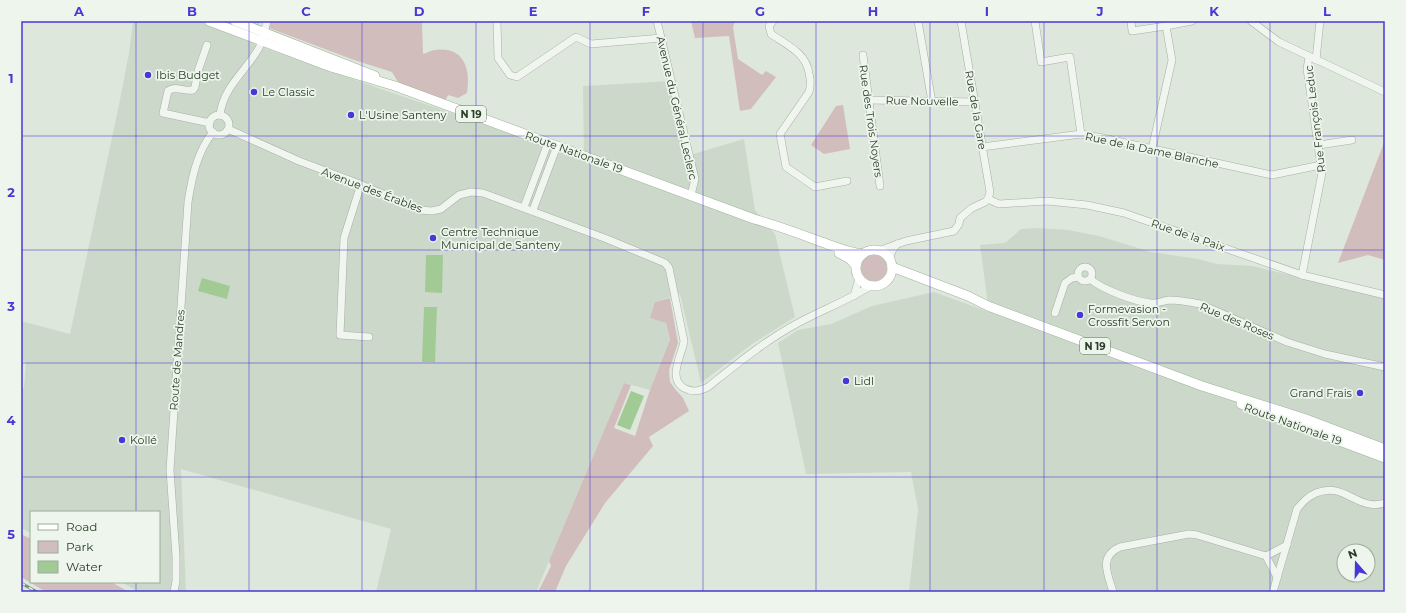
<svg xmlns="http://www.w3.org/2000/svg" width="1406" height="613" viewBox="0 0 1406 613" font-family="Montserrat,sans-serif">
<rect width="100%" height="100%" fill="#dee7dc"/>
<g fill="#ccd9ca" fill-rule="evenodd">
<path d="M133,21H260L254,44L381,89L584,158L583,86L670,81L690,155L744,139L755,210L775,234L795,317L752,344L701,383L680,294L655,302L666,323L670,338L650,390L624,383L536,592H376L391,529L181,469L186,592H139L121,582H159V512H31V533L21,528V387L24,388L26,362L21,360V321L70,334L119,105L129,53Z"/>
<path d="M1038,228L1068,230L1099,236L1151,252L1198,259L1217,264L1252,266L1385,298V592H909L918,509L911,472L806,474L778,343L798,330L831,324L872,306L934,292L989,312L980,245L1005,243L1021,229ZM1344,551H1368V575H1344Z"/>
</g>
<g fill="#d2bdbd">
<path d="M270,21H422L423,54C427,53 431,50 435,50C464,46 471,69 467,93L458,98L448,95L445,101L401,87L392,72L354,60L269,28Z"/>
<path d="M691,21H735L733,27L738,59L762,75L766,71L776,77L751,109L740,111L729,36L695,38Z"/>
<path d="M843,105L850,149L824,154L811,145L836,106Z"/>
<path d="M1385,140V260L1368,255L1338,263Z"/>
<circle cx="874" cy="268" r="13"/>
<path d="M670,298L678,343L669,370L670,382L675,389L683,398L689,411L649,437L653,446L605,503L566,566L555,592H538L551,566L549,561L624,383L631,385L614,428L635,436L650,390L670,339L666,323L650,318L655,302Z"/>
<path d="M21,534L31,539V582H111L129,592H46L21,577Z"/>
</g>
<g fill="#a2ca95">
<path d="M426,255H443L442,293L425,292Z"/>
<path d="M202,278L230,286L227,299L198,291Z"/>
<path d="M424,307H437L435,362H422Z"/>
<path d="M631,391L644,396L630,430L617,425Z"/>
</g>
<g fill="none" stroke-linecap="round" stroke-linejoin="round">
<g stroke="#a4b1a1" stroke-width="8">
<g id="minor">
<path d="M497,21L498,58L510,75L517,77L576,37L591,44L661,38"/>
<path d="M657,21L695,179L691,195"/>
<path d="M773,21L769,26L771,34C787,45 806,53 809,73C811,81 811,85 809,92L780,134L786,167L815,187L847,181"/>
<path d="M918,21L932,102"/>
<path d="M961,21L990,192L988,199"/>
<path d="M1035,21L1041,62L1070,57L1081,134"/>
<path d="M1131,21L1132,31L1166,26L1172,60L1152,149"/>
<path d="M1251,21L1279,42L1385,92"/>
<path d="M1166,26L1192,21"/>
<path d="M207,45L198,71L195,87L193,90C184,92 175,85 168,91L163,113L210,123"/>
<path d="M863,55L880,186"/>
<path d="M1316,60L1320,21"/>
<path d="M868,100L975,102"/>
<path d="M220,115C223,87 246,71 259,48C263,40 265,30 267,21"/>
<circle cx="219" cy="125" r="10"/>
<path d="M228,129L299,161L357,183L420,210L432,211L441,209L459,195L471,192L483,193L607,239L665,263L669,268L684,341C682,355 667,378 684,388C693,393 699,391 708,387C737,364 766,340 798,323C822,310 849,300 872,285"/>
<path d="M1319,145L1352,140"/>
<path d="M982,147L1081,134L1103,138L1272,175L1321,165"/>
<path d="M361,184L344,238L340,335L369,337"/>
<path d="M988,199L999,204L1047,201L1087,205L1124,213L1302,275L1385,295"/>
<path d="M524,207L548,143"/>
<path d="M533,210L557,146"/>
<path d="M878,251L906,241L954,231L959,224L960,218L972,208L985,202L988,199"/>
<path d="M889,260L892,251L897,244"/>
<circle cx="1085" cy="274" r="7"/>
<path d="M1302,275L1322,173L1307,69L1309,57"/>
<path d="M1090,279C1102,289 1135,302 1151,303C1157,304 1163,301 1169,300C1180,300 1190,302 1200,304L1287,342L1325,354L1385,367"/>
<path d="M854,296L859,278"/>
<path d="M1055,313L1065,283L1072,278L1078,277"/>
<path d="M1266,556L1277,577"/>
<path d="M174,592L176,581V556L170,470L188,202C192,177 197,152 213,132"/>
<path d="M1113,592C1108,574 1098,557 1120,547L1189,534L1197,535L1266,556L1287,545"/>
<path d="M1273,592L1297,509C1303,502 1307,497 1316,493C1345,481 1357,512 1385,503"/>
</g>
</g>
<g stroke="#9fb49b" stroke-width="10">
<g id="major">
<path d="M209,21L331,67L395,86L754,219C775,225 795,232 816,240C831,245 846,252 863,254"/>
<path d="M235,21L375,76"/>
<circle cx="874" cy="268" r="18"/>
<path d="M839,253L850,259L856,266"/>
<path d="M892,267L968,296L988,306L1202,386L1303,418L1385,449"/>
<path d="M1241,404L1385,458"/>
</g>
</g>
<use href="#minor" stroke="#f0f5ef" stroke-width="7"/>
<use href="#major" stroke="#fff" stroke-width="9"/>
<g stroke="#799275" stroke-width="3">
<path id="rail" d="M21,583L37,592"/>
</g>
<use href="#rail" stroke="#edf5ec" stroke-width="1.5" stroke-dasharray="4.5" stroke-linecap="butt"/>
</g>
<path fill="none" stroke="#4639d5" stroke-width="1" stroke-opacity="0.55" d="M136,21V512M249,21V592M362,21V592M476,21V592M590,21V592M703,21V592M816,21V592M930,21V592M1044,21V592M1157,21V592M1270,21V592M21,136H1385M21,250H1385M21,363H1385M21,477H1385M136,582V592"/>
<g fill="#4639d5" stroke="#edf5ec" stroke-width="1.5">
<circle cx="148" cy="75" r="4"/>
<circle cx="254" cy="92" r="4"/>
<circle cx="351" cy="115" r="4"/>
<circle cx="433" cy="238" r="4"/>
<circle cx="1080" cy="315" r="4"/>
<circle cx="846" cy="381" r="4"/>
<circle cx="1360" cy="393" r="4"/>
<circle cx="122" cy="440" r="4"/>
</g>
<g text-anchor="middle" stroke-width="3.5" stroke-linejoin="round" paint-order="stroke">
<g fill="#edf5ec" stroke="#637561" stroke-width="1">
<rect x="456" y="106" width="30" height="16" rx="3"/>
<rect x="1080" y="338" width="30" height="16" rx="3"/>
</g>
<g font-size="10" font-weight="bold" fill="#283e25">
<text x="471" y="118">N 19</text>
<text x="1095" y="350">N 19</text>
</g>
<g font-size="11" fill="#283e25" stroke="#edf5ec" text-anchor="start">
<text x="156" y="79">Ibis Budget</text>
<text x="262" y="96">Le Classic</text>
<text x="359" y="119">L'Usine Santeny</text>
<text x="441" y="236">Centre Technique<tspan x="441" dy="13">Municipal de Santeny</tspan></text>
<text x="1088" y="313">Formevasion -<tspan x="1088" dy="13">Crossfit Servon</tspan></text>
<text x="854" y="385">Lidl</text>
<text x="1352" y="397" text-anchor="end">Grand Frais</text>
<text x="130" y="444">Kollé</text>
</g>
<g font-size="11" fill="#283e25" stroke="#edf5ec">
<text transform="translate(922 101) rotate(1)" y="4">Rue Nouvelle</text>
<text transform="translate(677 108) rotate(77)" y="4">Avenue du Général Leclerc</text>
<text transform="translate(976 110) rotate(80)" y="4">Rue de la Gare</text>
<text transform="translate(1315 119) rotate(-97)" y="4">Rue François Leduc</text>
<text transform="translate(871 121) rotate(82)" y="4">Rue des Trois Noyers</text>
<text transform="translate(1152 150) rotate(12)" y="4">Rue de la Dame Blanche</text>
<text transform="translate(574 152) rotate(20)" y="4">Route Nationale 19</text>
<text transform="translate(372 190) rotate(21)" y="4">Avenue des Érables</text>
<text transform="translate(1188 235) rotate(19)" y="4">Rue de la Paix</text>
<text transform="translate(1237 321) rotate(23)" y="4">Rue des Roses</text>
<text transform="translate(177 360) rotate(-86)" y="4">Route de Mandres</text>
<text transform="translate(1293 424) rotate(20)" y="4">Route Nationale 19</text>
</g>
</g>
<rect width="1406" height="613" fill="none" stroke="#edf5ec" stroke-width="44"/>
<rect x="30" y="511" width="130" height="72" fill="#edf5ec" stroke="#9eac9c"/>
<rect x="38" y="524" width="20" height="6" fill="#ffffff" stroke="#9eac9c"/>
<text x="66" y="531" font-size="12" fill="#283e25">Road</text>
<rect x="38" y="541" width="20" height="12" fill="#d2bdbd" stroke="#9eac9c"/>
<text x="66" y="551" font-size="12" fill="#283e25">Park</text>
<rect x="38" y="561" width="20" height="12" fill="#a2ca95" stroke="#9eac9c"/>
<text x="66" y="571" font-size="12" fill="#283e25">Water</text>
<g transform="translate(1356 563) rotate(340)"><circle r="19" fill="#edf5ec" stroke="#9eac9c"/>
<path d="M0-3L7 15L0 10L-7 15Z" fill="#4639d5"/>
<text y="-6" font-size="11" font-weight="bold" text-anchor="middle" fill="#283e25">N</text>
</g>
<rect x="22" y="22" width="1362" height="569" fill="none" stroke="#4639d5" stroke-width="1.5"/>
<g font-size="13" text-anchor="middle" font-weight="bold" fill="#4639d5">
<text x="79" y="16">A</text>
<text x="192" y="16">B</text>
<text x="306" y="16">C</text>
<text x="419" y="16">D</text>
<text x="533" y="16">E</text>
<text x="646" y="16">F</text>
<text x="760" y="16">G</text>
<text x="873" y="16">H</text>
<text x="987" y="16">I</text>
<text x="1100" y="16">J</text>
<text x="1214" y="16">K</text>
<text x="1327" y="16">L</text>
<text x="11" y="83">1</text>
<text x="11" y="197">2</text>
<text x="11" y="311">3</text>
<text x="11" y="425">4</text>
<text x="11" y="539">5</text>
</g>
</svg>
